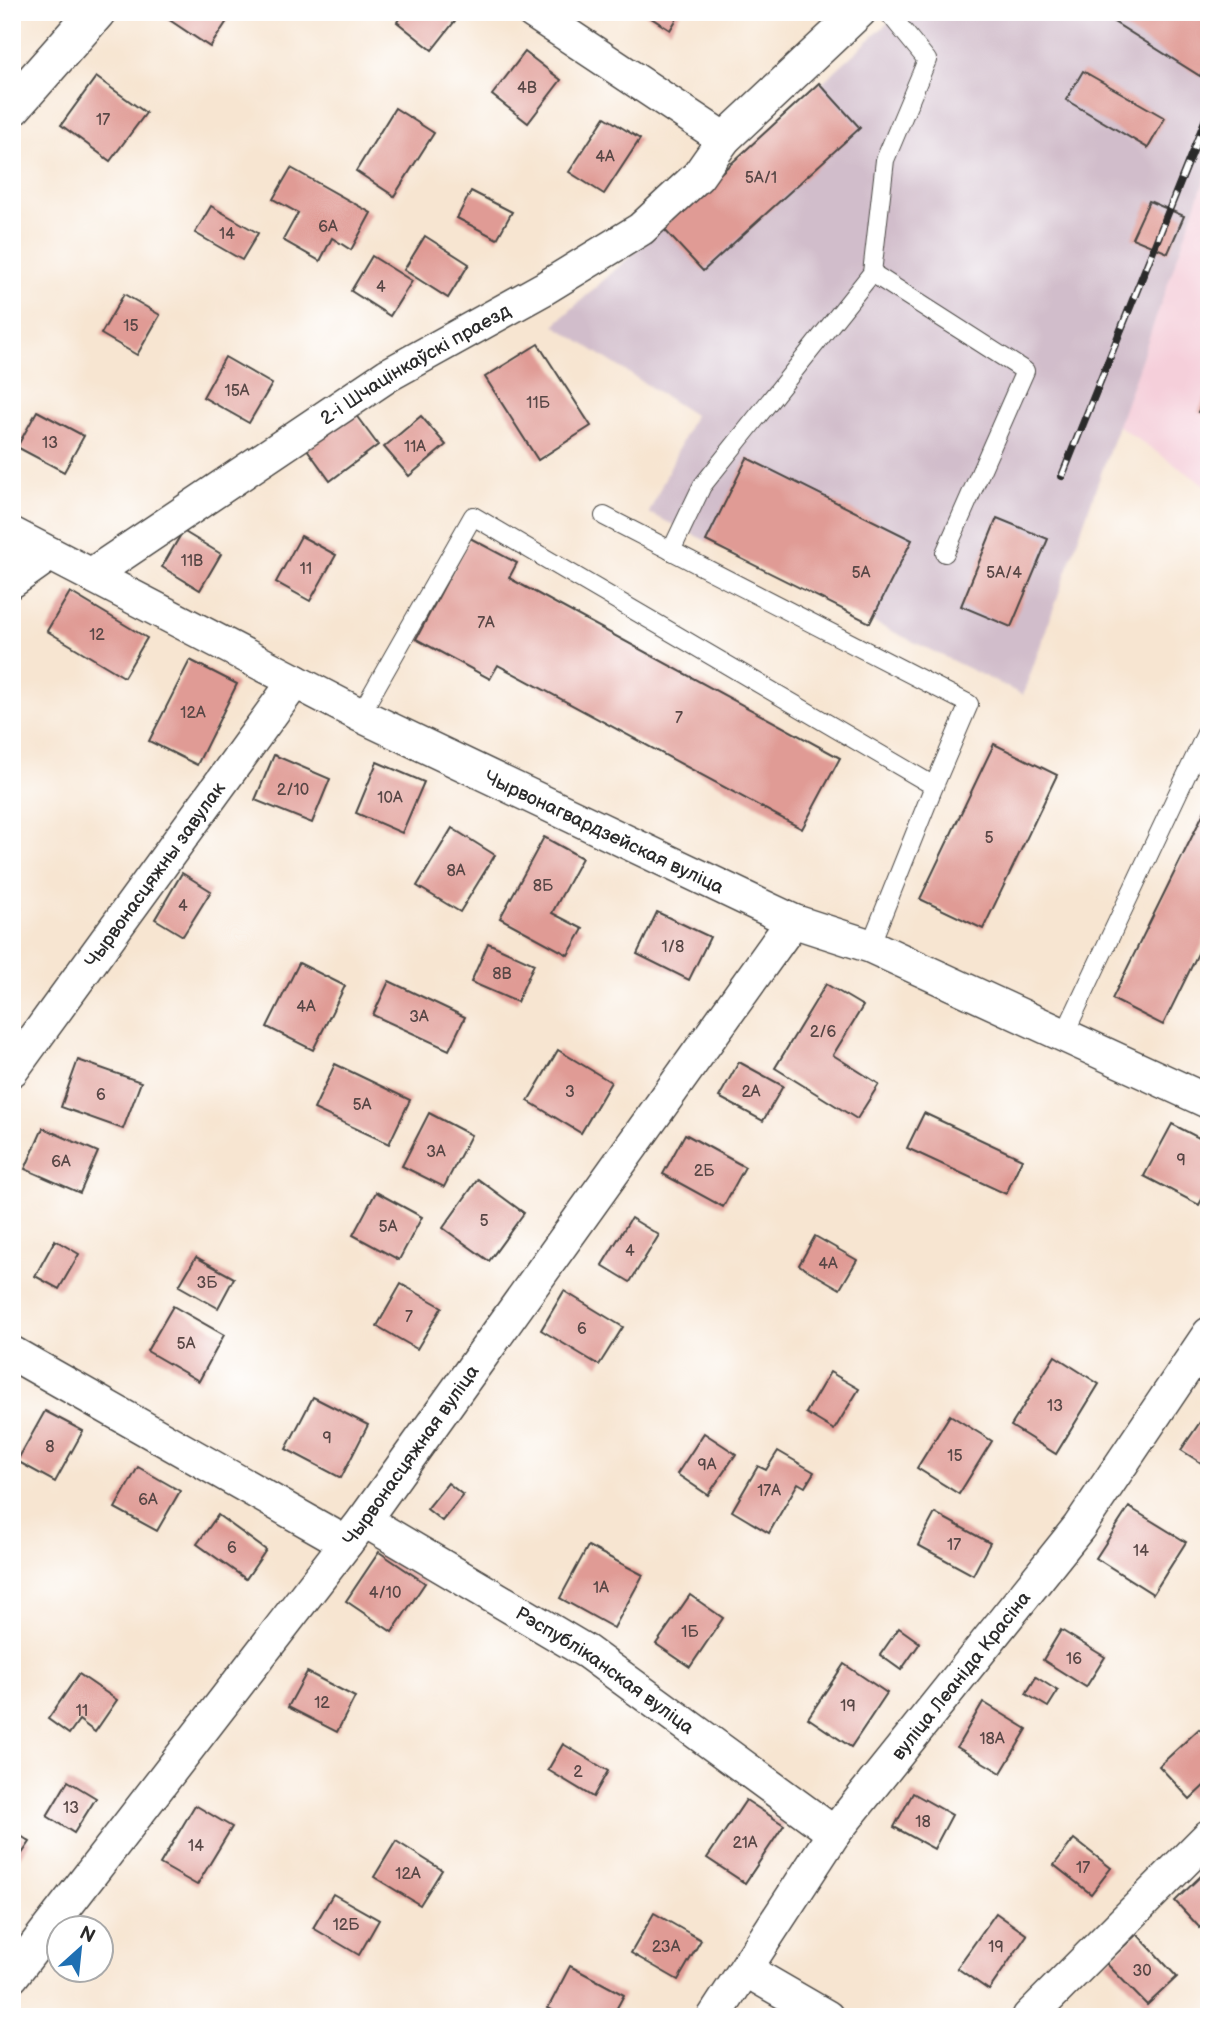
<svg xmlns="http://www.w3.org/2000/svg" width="1221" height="2029" viewBox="0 0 1221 2029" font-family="'Balsamiq Sans',sans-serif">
<rect width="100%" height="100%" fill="#fff"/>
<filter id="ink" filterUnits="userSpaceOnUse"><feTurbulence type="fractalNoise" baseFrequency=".0143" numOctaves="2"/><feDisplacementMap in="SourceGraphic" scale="14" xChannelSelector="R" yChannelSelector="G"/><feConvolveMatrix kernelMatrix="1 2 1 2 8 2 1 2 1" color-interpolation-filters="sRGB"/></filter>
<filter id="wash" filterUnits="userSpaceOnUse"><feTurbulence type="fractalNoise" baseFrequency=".00686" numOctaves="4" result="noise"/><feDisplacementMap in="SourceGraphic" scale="28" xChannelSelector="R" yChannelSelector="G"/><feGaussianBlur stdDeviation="1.57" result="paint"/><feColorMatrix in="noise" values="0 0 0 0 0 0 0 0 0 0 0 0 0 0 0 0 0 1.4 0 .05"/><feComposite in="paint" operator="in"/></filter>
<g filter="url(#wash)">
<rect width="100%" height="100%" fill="#f7e5d1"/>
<path fill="#f5cfda" d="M1209,167V488L1114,423Z"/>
<path fill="#d1bdcb" d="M900,12H1209V167L1023,695L649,513L694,415L554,325Z"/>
<g id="blocks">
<g fill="#e09b95">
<path d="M168,12H233L210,47L165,17Z"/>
<path d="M404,12H462L432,50L397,22Z"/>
<path d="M642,12H681L670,30Z"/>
<path d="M1098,12H1209V61L1200,76Z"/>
<path d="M525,52L561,80L528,123L492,95Z"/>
<path d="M1083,71L1165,118L1148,148L1066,100Z"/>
<path d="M96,77L146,113L110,161L61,125Z"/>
<path d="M819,83L860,128L703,271L662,227Z"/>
<path d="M395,108L434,133L394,196L356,171Z"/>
<path d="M605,117L640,139L604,194L569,172Z"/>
<path d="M291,168L371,213L351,250L332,238L320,261L283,240L298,213L273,199Z"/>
<path d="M471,191L512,212L497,239L457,218Z"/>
<path d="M1149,201L1184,216L1168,253L1132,238Z"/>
<path d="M211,206L258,233L242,260L195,233Z"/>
<path d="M425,236L469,264L448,298L404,270Z"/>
<path d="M372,256L412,281L390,316L351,291Z"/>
<path d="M124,294L160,315L137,355L101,334Z"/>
<path d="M538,344L591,426L538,460L485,377Z"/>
<path d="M225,357L272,384L249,423L203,397Z"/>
<path d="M1209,389V417L1198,412Z"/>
<path d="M37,411L84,436L64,472L17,447Z"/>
<path d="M355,414L378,445L330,481L307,449Z"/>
<path d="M421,416L446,445L409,476L384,447Z"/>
<path d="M747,458L912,540L870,623L706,541Z"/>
<path d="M997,518L1048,539L1011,627L961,606Z"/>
<path d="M183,531L221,554L200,590L162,567Z"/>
<path d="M301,536L336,555L310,601L276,582Z"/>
<path d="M470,538L517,563L509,578L840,758L802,829L498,665L490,679L416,639Z"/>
<path d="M70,592L147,638L124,677L47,631Z"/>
<path d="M190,660L237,684L197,765L149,741Z"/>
<path d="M994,744L1057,775L983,929L920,899Z"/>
<path d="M274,755L330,779L312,823L255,800Z"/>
<path d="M377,762L424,782L402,833L356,813Z"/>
<path d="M1209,802V931L1163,1025L1112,999Z"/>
<path d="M452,828L495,855L460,912L417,886Z"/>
<path d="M544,837L582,858L552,913L583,929L568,955L500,918Z"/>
<path d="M182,873L211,891L183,936L155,919Z"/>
<path d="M12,904L19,908L12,919Z"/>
<path d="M657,912L710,937L689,980L637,954Z"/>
<path d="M488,943L534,964L517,1002L471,982Z"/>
<path d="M299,963L345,986L313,1050L267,1027Z"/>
<path d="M389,981L465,1017L449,1050L373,1015Z"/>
<path d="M826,984L863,1006L833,1055L879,1084L857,1119L775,1068Z"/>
<path d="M558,1050L611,1082L581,1133L528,1101Z"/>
<path d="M78,1060L141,1082L123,1129L61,1107Z"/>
<path d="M739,1062L783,1086L763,1121L719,1097Z"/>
<path d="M335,1064L410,1100L389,1144L314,1109Z"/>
<path d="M429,1113L471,1135L444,1187L402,1166Z"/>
<path d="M924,1113L1022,1159L1006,1194L907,1148Z"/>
<path d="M1172,1124L1209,1143V1186L1199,1205L1144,1176Z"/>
<path d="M43,1128L98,1152L80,1193L25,1169Z"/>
<path d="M685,1134L745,1167L723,1207L663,1174Z"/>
<path d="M478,1179L524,1213L489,1261L443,1228Z"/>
<path d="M376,1192L422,1217L399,1260L353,1235Z"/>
<path d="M631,1218L659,1235L630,1282L602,1265Z"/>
<path d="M815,1236L857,1260L840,1289L799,1265Z"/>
<path d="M55,1240L79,1254L59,1289L35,1276Z"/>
<path d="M196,1257L234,1278L218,1308L179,1286Z"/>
<path d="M401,1284L442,1307L417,1349L377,1326Z"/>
<path d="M564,1291L623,1327L599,1365L541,1330Z"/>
<path d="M173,1306L224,1335L199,1381L147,1351Z"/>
<path d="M1055,1356L1099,1384L1056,1454L1011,1426Z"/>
<path d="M830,1372L859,1389L834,1430L806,1413Z"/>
<path d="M313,1397L368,1425L341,1478L286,1449Z"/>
<path d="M1209,1409V1468L1181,1450Z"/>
<path d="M45,1411L83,1431L55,1482L17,1461Z"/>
<path d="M950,1415L992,1441L959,1494L917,1468Z"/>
<path d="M704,1433L736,1454L708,1495L677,1474Z"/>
<path d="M778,1451L814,1472L805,1487L798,1483L769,1533L732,1511L758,1466L766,1470Z"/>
<path d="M138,1467L180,1491L157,1531L115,1508Z"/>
<path d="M448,1483L463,1495L442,1521L427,1509Z"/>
<path d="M1129,1507L1186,1542L1153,1594L1096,1558Z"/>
<path d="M935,1513L990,1543L973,1575L918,1545Z"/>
<path d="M218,1515L266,1550L246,1579L197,1544Z"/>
<path d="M588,1546L643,1575L614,1628L560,1598Z"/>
<path d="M379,1552L425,1583L392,1632L346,1601Z"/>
<path d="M690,1595L723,1618L690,1667L656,1644Z"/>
<path d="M899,1628L920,1643L901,1670L880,1655Z"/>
<path d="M1061,1630L1105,1657L1086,1687L1043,1660Z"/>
<path d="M844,1664L887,1693L851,1747L808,1718Z"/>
<path d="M307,1672L355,1697L337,1732L288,1707Z"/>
<path d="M79,1674L117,1700L95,1732L79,1720L69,1734L48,1719Z"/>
<path d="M1036,1677L1058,1691L1048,1707L1026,1694Z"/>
<path d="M983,1702L1027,1729L1001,1773L957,1747Z"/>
<path d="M1199,1729L1209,1739V1781L1190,1799L1159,1766Z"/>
<path d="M563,1744L608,1771L593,1797L548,1770Z"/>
<path d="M68,1781L96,1798L74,1833L47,1816Z"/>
<path d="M913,1793L952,1815L934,1849L894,1827Z"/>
<path d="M746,1800L784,1825L745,1883L707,1858Z"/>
<path d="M195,1805L232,1827L197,1885L160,1864Z"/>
<path d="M12,1830L30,1842L12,1868Z"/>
<path d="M1074,1839L1111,1868L1091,1894L1054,1865Z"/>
<path d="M396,1841L442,1870L420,1905L374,1877Z"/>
<path d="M1209,1868V1919L1200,1928L1175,1901Z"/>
<path d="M333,1894L379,1920L359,1955L313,1928Z"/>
<path d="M654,1913L701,1940L678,1980L631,1953Z"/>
<path d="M996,1913L1027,1935L989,1990L957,1968Z"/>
<path d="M1137,1934L1177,1977L1147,2005L1106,1963Z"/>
<path d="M570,1966L624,1995L612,2017H565L548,2008Z"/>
</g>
</g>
</g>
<g filter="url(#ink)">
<use href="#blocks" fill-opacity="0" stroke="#4a4744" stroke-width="2"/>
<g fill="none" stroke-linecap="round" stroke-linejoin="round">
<g stroke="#4a4744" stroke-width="20">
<g id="lane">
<path d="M872,273L1025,371L945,553"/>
<path d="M604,516L969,704L934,786"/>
<path d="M671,551L702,486L872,273L885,160L927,60L888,12"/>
<path d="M360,715L473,516L934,786L870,946"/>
<path d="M1064,1035L1208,729"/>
</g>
</g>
<g stroke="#4a4744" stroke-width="36">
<g id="street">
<path d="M533,12L724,139"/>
<path id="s1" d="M12,534L360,715L793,921L870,946L1209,1102"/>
<path id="s2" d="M91,575L388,375L543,289L641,229L698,176L724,139L859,12"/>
<path d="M12,581L50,554"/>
<path id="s3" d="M12,1070L295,681"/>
<path d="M12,1353L346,1543"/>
<path id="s4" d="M364,1520L587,1652L834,1833"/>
<path d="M746,1970L827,2017"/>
<path id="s5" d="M12,1976L364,1520L793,921"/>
<path id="s6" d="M714,2017L834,1833L1079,1527L1209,1334"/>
<path d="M1029,2017L1209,1836"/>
</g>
</g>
<g stroke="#4a4744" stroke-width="41">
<path id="secondary" d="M12,107L96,12"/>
</g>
<use href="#lane" stroke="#fff" stroke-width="18"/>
<use href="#street" stroke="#fff" stroke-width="33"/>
<use href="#secondary" stroke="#fff" stroke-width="38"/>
<g stroke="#2b2b2b" stroke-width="8">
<path id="rail" d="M1062,476L1209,111"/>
</g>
<use href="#rail" stroke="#fff" stroke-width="5" stroke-dasharray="16" stroke-linecap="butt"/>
</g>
</g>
<g text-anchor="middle" stroke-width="7" stroke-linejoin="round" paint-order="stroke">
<g font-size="16" fill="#584746">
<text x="527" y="93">4В</text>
<text x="103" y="125">17</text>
<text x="605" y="162">4А</text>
<text x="761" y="183">5А/1</text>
<text x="328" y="232">6А</text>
<text x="227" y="239">14</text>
<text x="381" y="292">4</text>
<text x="131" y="331">15</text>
<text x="237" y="396">15А</text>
<text x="538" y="408">11Б</text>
<text x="50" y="448">13</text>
<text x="415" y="452">11А</text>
<text x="192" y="566">11В</text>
<text x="306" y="574">11</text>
<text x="861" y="578">5А</text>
<text x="1004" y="578">5А/4</text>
<text x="486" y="628">7А</text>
<text x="97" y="640">12</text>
<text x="193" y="718">12А</text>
<text x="679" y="723">7</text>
<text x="293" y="795">2/10</text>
<text x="390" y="803">10А</text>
<text x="989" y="843">5</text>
<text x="456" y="876">8А</text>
<text x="543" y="891">8Б</text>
<text x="183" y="911">4</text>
<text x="673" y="952">1/8</text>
<text x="502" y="979">8В</text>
<text x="306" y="1012">4А</text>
<text x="419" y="1022">3А</text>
<text x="823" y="1037">2/6</text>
<text x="570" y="1097">3</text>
<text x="751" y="1097">2А</text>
<text x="101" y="1100">6</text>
<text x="362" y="1110">5А</text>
<text x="436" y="1157">3А</text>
<text x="1181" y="1165">9</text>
<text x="61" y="1167">6А</text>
<text x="704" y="1176">2Б</text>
<text x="484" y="1226">5</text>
<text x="388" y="1232">5А</text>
<text x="630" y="1256">4</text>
<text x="828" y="1269">4А</text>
<text x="207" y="1288">3Б</text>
<text x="409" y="1322">7</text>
<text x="582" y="1334">6</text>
<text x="186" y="1349">5А</text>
<text x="1055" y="1411">13</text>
<text x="327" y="1443">9</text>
<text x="50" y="1452">8</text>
<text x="955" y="1461">15</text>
<text x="707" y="1470">9А</text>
<text x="769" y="1496">17А</text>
<text x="148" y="1505">6А</text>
<text x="954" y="1550">17</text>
<text x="232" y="1553">6</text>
<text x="1141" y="1556">14</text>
<text x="601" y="1593">1А</text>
<text x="385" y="1598">4/10</text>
<text x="690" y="1637">1Б</text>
<text x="1074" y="1664">16</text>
<text x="322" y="1708">12</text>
<text x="848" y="1711">19</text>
<text x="82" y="1716">11</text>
<text x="992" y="1744">18А</text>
<text x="578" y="1777">2</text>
<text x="71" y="1813">13</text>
<text x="923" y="1827">18</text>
<text x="745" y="1848">21А</text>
<text x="196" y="1851">14</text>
<text x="1083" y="1873">17</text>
<text x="408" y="1879">12А</text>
<text x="346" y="1930">12Б</text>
<text x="666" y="1952">23А</text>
<text x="996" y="1952">19</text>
<text x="1142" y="1976">30</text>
</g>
<g font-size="19" fill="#2b2b2b" stroke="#fff">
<text dy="7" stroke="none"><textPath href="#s2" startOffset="387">2-і Шчацінкаўскі праезд</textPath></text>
<text dy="7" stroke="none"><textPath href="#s1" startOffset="663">Чырвонагвардзейская вуліца</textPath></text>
<text dy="7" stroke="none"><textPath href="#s3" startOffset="242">Чырвонасцяжны завулак</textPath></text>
<text dy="7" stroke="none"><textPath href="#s5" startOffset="656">Чырвонасцяжная вуліца</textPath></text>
<text dy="7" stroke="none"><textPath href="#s4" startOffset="284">Рэспубліканская вуліца</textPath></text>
<text dy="7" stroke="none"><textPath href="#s6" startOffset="422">вуліца Леаніда Красіна</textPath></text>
</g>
</g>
<rect width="1221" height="2029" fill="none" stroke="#fff" stroke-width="42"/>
<g transform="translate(80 1949) rotate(27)"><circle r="33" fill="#ffffff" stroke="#aaaaaa" stroke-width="2"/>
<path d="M0-5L12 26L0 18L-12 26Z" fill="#1f6fb2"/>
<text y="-10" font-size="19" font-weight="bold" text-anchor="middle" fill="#2b2b2b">N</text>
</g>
</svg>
